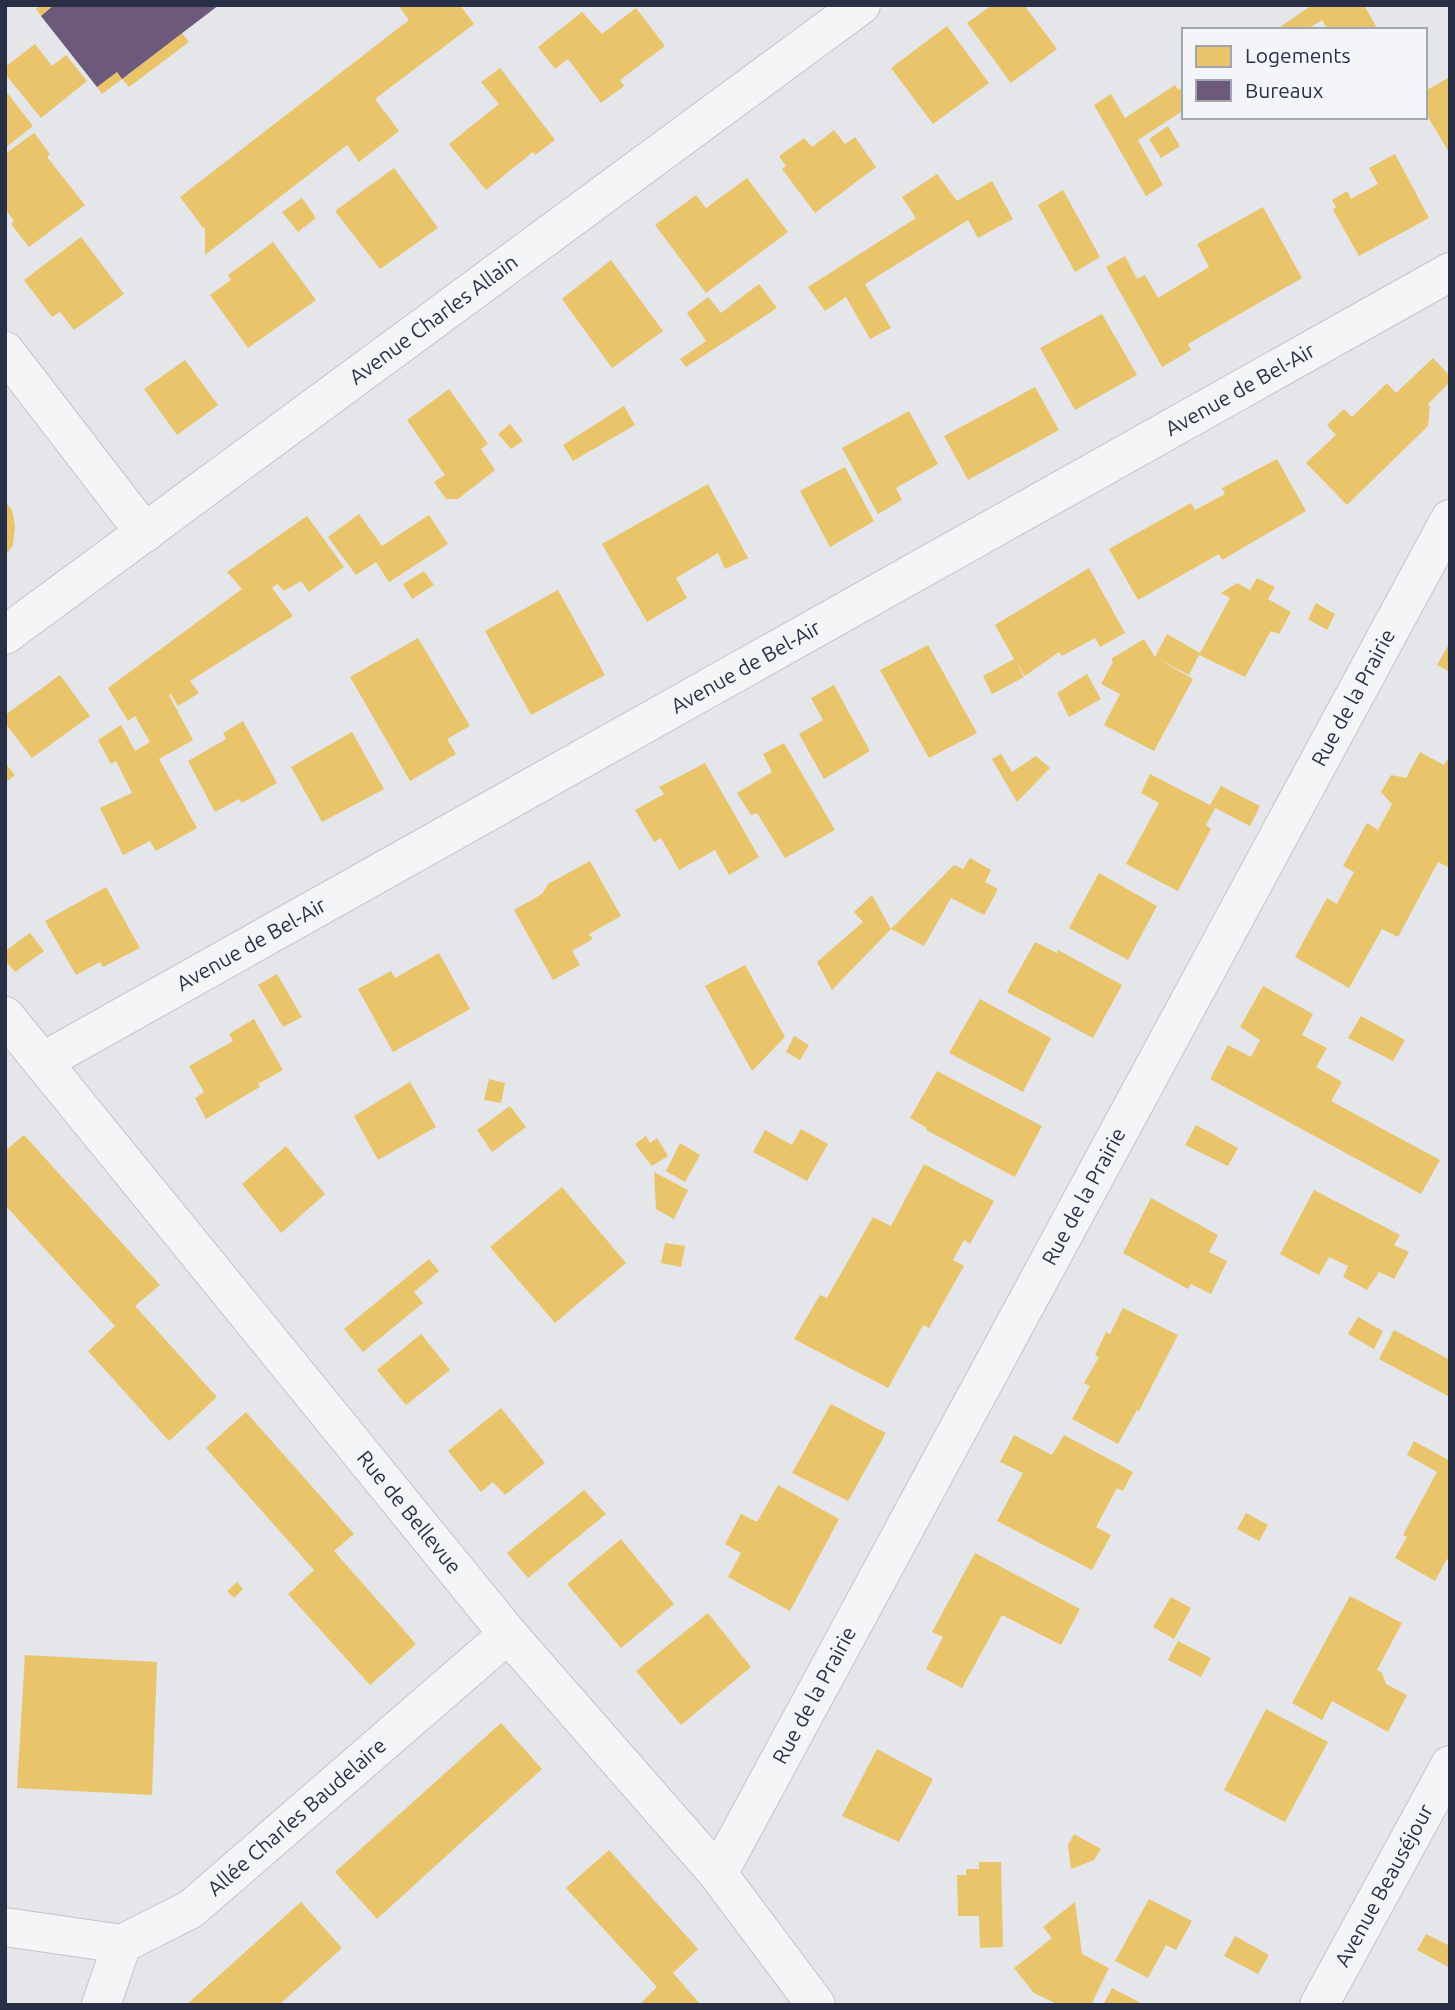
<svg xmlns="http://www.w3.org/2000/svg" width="1455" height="2010" viewBox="0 0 1455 2010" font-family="Ubuntu,sans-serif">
<rect width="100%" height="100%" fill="#e5e6ea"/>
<g fill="#e9c46a">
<path d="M40,5H54L41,16L36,9Z"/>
<path d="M398,5H460L474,24L375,99L399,131L359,162L347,145L205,255V227L204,229L180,197L409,20Z"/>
<path d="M992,5H1024L1057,49L1011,83L967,23Z"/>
<path d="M1312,5H1364L1378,30H1328L1322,20L1306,30H1276Z"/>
<path d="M636,8L665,46L620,80L624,86L601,103L568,59L555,69L538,47L582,12L602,34Z"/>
<path d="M947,26L989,83L933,124L891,68Z"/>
<path d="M182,33L189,42L129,87L122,79L102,94L97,87L117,72L122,79Z"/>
<path d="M35,44L52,66L66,55L87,81L41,118L5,74V67Z"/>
<path d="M500,68L555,140L535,155L533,152L486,190L449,144L499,104L481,82Z"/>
<path d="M1450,77V154L1425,112V91Z"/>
<path d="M1175,85L1178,90L1184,87V110L1138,140L1163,185L1146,196L1094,105L1111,94L1125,118Z"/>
<path d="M5,90L33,126L5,148Z"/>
<path d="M1168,126L1180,146L1161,158L1149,139Z"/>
<path d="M834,130L845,144L855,137L876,167L815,213L782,169L786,166L779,156L804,138L812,147Z"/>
<path d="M34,133L50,154L47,157L85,205L29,247L11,224L14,221L5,209V154Z"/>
<path d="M1395,154L1429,218L1359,256L1333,210L1336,207L1332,200L1347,191L1351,199L1378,184L1369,168Z"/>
<path d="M394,168L438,228L380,269L335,211Z"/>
<path d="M937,174L957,201L992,181L1013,219L978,238L968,220L865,284L891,328L870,339L846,297L825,311L808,287L916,218L902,197Z"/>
<path d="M747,178L788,232L706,293L655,225L696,195L706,208Z"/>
<path d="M1063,190L1100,257L1075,272L1038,205Z"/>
<path d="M302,198L316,218L298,232L282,212Z"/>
<path d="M1263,207L1302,278L1188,344L1191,350L1162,367L1106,267L1125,256L1137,279L1145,275L1158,298L1209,267L1197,244Z"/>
<path d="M81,237L124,294L74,330L60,312L52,317L24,280Z"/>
<path d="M273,242L316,300L248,348L210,295L231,280L228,275Z"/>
<path d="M611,260L663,331L612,368L562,299Z"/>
<path d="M759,284L777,308L686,367L680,359L706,341L687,313L708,297L721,313Z"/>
<path d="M1102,314L1137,375L1075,410L1040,348Z"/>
<path d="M1433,358L1450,376V382L1428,404L1430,407L1428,426L1347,505L1306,463L1336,435L1327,425L1344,409L1352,417L1387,383L1396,393Z"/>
<path d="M185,360L218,405L177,435L144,389Z"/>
<path d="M1035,387L1059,430L968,480L944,436Z"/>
<path d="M449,389L488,444L481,449L495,470L458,499H446L434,482L445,475L407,420Z"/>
<path d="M624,406L635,425L573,461L563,445Z"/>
<path d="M909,411L938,464L896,488L902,500L878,514L842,448Z"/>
<path d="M510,424L523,441L511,449L498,434Z"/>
<path d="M1277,459L1306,511L1222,560L1219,554L1138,600L1109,549L1191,503L1195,510L1225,494L1222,488Z"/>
<path d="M845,467L874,521L830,547L800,491Z"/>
<path d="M708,484L748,558L725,569L718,553L676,578L687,598L647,622L602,544Z"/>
<path d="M5,502L12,510L15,526L13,545L5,556Z"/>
<path d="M359,514L382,546L429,515L448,544L389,582L376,562L356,575L328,537Z"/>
<path d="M307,516L344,567L309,592L301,581L284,591L277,584L272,588L293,616L190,681L199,693L178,706L171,694L169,695L193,740L159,759L197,828L156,851L150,841L123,855L100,808L132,793L116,761L111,764L98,740L121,725L135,751L150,742L135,716L128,721L108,688L242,589L227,572Z"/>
<path d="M1089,568L1125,633L1100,647L1095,638L1062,656L1059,652L1025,676L1016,661L1024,677L992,694L983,676L1014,659L995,625Z"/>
<path d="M424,571L434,585L412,599L403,584Z"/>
<path d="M1257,578L1275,587L1268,599L1291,612L1279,634L1271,631L1245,677L1199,655L1189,675L1155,657L1193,679L1154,751L1104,725L1120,694L1101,684L1113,662L1111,659L1144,639L1155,657L1167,634L1200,653L1230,598L1221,593L1237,583L1250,590Z"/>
<path d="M558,590L605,675L531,715L485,631Z"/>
<path d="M1316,603L1335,614L1327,630L1308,619Z"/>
<path d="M418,638L470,726L447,739L456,754L410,781L350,677Z"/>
<path d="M1450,642V672L1437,665Z"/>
<path d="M928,645L977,733L929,758L880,670Z"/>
<path d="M1087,674L1101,699L1069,717L1057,693Z"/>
<path d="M60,675L90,716L32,758L5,723V715Z"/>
<path d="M834,685L870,751L824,779L799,734L823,720L811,698Z"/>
<path d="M243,721L277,783L242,803L239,799L215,812L188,761L226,739L223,733Z"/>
<path d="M352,732L384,789L322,822L291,767Z"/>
<path d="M784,743L835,830L785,858L757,813L751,815L737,793L772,772L763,754Z"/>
<path d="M1420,752L1444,765L1450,755V868L1438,862L1398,937L1382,929L1349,988L1295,957L1327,898L1337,904L1354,872L1343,866L1367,823L1378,830L1392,804L1381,792L1391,775L1406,778Z"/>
<path d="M1001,754L1012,772L1036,756L1050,768L1017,802L992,759Z"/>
<path d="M5,763L15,775L5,783Z"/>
<path d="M705,763L759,857L729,875L715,850L679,870L661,838L654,842L635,810L664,794L659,787Z"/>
<path d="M1150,774L1210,805L1221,786L1260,806L1250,826L1215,808L1206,825L1211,829L1178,891L1126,864L1159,803L1141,793Z"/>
<path d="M970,858L991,870L985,882L998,889L984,915L951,898L924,946L891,929L832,990L817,962L863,922L854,912L872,895L891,929L954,865L963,869Z"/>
<path d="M590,861L621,916L589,934L593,939L572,951L580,965L553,980L514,910L542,894L548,884Z"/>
<path d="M1099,873L1157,906L1128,960L1069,928Z"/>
<path d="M106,887L140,948L103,967L100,962L76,975L45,921Z"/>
<path d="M30,933L44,951L15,972L5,960V951Z"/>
<path d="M1035,942L1057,953L1058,950L1122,985L1093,1038L1007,992Z"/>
<path d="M439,953L470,1009L393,1052L358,989L391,971L395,978Z"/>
<path d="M745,965L785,1037L752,1071L705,986Z"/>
<path d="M277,974L302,1017L283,1027L258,985Z"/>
<path d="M1263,986L1313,1014L1302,1035L1327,1048L1316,1067L1342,1082L1331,1101L1440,1160L1421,1194L1210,1079L1228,1045L1251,1057L1260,1040L1240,1027Z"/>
<path d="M980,999L1051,1038L1023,1092L949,1053Z"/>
<path d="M1361,1016L1405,1040L1393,1061L1348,1038Z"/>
<path d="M254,1019L283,1070L258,1084L260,1087L206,1119L195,1098L204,1092L189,1066L233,1041L229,1034Z"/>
<path d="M794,1036L809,1045L800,1060L786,1052Z"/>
<path d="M937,1071L1042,1126L1015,1177L926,1130L927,1128L910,1118Z"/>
<path d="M489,1079L505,1083L501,1103L484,1100Z"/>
<path d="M410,1082L436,1127L378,1160L354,1116Z"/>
<path d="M510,1106L526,1127L492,1152L477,1130Z"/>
<path d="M1196,1125L1238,1148L1228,1166L1185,1145Z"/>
<path d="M801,1129L828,1144L807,1181L753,1152L765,1130L792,1145Z"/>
<path d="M24,1135L160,1285L135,1306L217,1397L169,1441L88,1351L115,1326L5,1205V1151Z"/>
<path d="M646,1136L650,1143L657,1138L668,1156L652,1166L635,1144Z"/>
<path d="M680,1143L700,1155L685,1182L666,1171Z"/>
<path d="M286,1146L325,1194L281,1233L242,1184Z"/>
<path d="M924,1164L994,1201L970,1244L964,1240L953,1260L964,1266L929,1328L923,1325L888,1388L794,1339L820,1295L827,1298L873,1217L891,1226Z"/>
<path d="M654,1172L688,1190L674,1219L656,1209Z"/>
<path d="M562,1187L626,1263L555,1323L490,1247Z"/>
<path d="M1314,1190L1400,1235L1394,1245L1409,1252L1394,1279L1379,1272L1367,1290L1343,1277L1348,1266L1329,1257L1319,1275L1280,1254Z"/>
<path d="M1151,1198L1218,1235L1209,1252L1227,1261L1211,1294L1191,1284L1188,1289L1123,1253Z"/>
<path d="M665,1243L685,1246L681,1267L661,1263Z"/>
<path d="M429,1259L439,1271L414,1292L423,1303L363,1352L344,1329Z"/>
<path d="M1123,1308L1178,1335L1139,1411L1137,1410L1118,1444L1072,1419L1090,1386L1084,1383L1099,1357L1095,1355L1106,1332L1110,1334Z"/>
<path d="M1358,1317L1383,1331L1374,1349L1348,1334Z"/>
<path d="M1394,1330L1450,1360V1397L1379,1359Z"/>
<path d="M421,1334L450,1370L406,1405L377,1370Z"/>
<path d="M831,1404L886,1433L848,1501L792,1473Z"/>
<path d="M501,1408L545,1463L505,1495L493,1482L481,1492L448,1451Z"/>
<path d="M246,1412L354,1534L334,1551L416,1644L370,1685L288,1594L314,1570L206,1448Z"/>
<path d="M1014,1435L1052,1455L1064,1435L1133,1472L1123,1491L1117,1488L1096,1527L1111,1535L1092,1570L997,1521L1023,1473L1000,1462Z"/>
<path d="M1414,1441L1450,1461V1561L1447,1559L1435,1581L1395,1558L1407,1537L1403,1535L1437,1472L1407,1455Z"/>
<path d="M778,1485L839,1519L790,1611L728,1577L741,1553L725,1544L741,1514L757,1522Z"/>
<path d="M584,1490L606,1514L528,1578L507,1553Z"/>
<path d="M1246,1513L1268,1525L1259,1541L1237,1529Z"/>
<path d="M621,1539L674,1604L621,1648L567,1584Z"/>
<path d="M975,1553L1080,1609L1061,1645L1002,1615L962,1688L926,1669L943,1637L932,1632Z"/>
<path d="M237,1582L243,1589L234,1598L227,1591Z"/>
<path d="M1350,1596L1402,1623L1377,1670L1382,1673L1386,1684L1407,1695L1388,1732L1332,1701L1322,1720L1292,1703Z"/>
<path d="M1171,1597L1191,1608L1174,1639L1153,1627Z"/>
<path d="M708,1613L751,1667L681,1725L636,1671Z"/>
<path d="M1178,1641L1211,1658L1201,1677L1168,1660Z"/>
<path d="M25,1655L157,1662L152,1795L17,1788Z"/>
<path d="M1266,1709L1328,1742L1285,1822L1224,1790Z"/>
<path d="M501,1723L542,1769L377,1919L335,1872Z"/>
<path d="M877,1749L933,1779L899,1842L842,1816Z"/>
<path d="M1074,1834L1101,1849L1094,1860L1071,1869L1068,1845Z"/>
<path d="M609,1850L698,1949L673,1973L701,2005H639L657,1987L566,1888Z"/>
<path d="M979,1862H1001L1003,1947L980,1948L979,1916H958L957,1875H966V1869H979Z"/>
<path d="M1149,1899L1192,1921L1176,1950L1166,1945L1148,1978L1115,1961Z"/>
<path d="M301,1902L342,1948L279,2005H186Z"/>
<path d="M1075,1902L1082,1954L1109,1968L1091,2005H1059L1034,1993L1014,1968L1052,1938L1043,1927Z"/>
<path d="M1426,1934L1450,1946V1968L1417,1950Z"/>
<path d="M1235,1936L1269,1955L1258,1974L1224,1956Z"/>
<path d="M1112,1988L1141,2003L1140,2005H1103Z"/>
</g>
<path fill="#6d597a" d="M54,5H219L122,79L117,72L97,87L41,16Z"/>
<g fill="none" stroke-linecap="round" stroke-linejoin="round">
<g stroke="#c3c4c8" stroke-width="40">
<g id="minor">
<path d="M5,351L145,533"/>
<path id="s1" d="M5,635L861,5"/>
<path id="s2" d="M5,1016L508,1634L718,1874L816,2005"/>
<path id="s3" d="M42,1062L1450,272"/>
<path id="s4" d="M718,1874L1450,519"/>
<path d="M5,1927L122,1944"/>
<path id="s5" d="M101,2005L122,1944L191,1909L508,1634"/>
<path id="s6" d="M1319,2005L1450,1765"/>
</g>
</g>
<use href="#minor" stroke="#f4f5f7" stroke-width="38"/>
</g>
<g text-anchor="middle" stroke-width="7" stroke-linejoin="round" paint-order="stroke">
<g font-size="21" fill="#293046" stroke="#f3f5f9">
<text dy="7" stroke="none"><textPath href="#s1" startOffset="532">Avenue Charles Allain</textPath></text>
<text dy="7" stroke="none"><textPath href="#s3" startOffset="1374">Avenue de Bel-Air</textPath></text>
<text dy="7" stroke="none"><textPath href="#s3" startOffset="807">Avenue de Bel-Air</textPath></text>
<text dy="7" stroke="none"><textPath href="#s4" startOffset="1337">Rue de la Prairie</textPath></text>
<text dy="7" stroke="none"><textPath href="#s3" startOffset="240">Avenue de Bel-Air</textPath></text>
<text dy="7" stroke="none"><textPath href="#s4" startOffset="770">Rue de la Prairie</textPath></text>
<text dy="7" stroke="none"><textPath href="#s2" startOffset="640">Rue de Bellevue</textPath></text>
<text dy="7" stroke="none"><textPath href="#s4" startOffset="203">Rue de la Prairie</textPath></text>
<text dy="7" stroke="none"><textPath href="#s5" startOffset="282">Allée Charles Baudelaire</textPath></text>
<text dy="7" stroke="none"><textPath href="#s6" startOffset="136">Avenue Beauséjour</textPath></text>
</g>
</g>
<rect width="1455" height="2010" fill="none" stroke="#293046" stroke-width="14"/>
<rect x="1182" y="28" width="245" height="91" fill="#f3f5f9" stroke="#a2a6b1" stroke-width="2"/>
<rect x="1196" y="46" width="35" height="21" fill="#e9c46a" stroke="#a2a6b1" stroke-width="2"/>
<text x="1245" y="63" font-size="21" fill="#293046">Logements</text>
<rect x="1196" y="80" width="35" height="21" fill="#6d597a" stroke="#a2a6b1" stroke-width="2"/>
<text x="1245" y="98" font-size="21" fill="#293046">Bureaux</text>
</svg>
